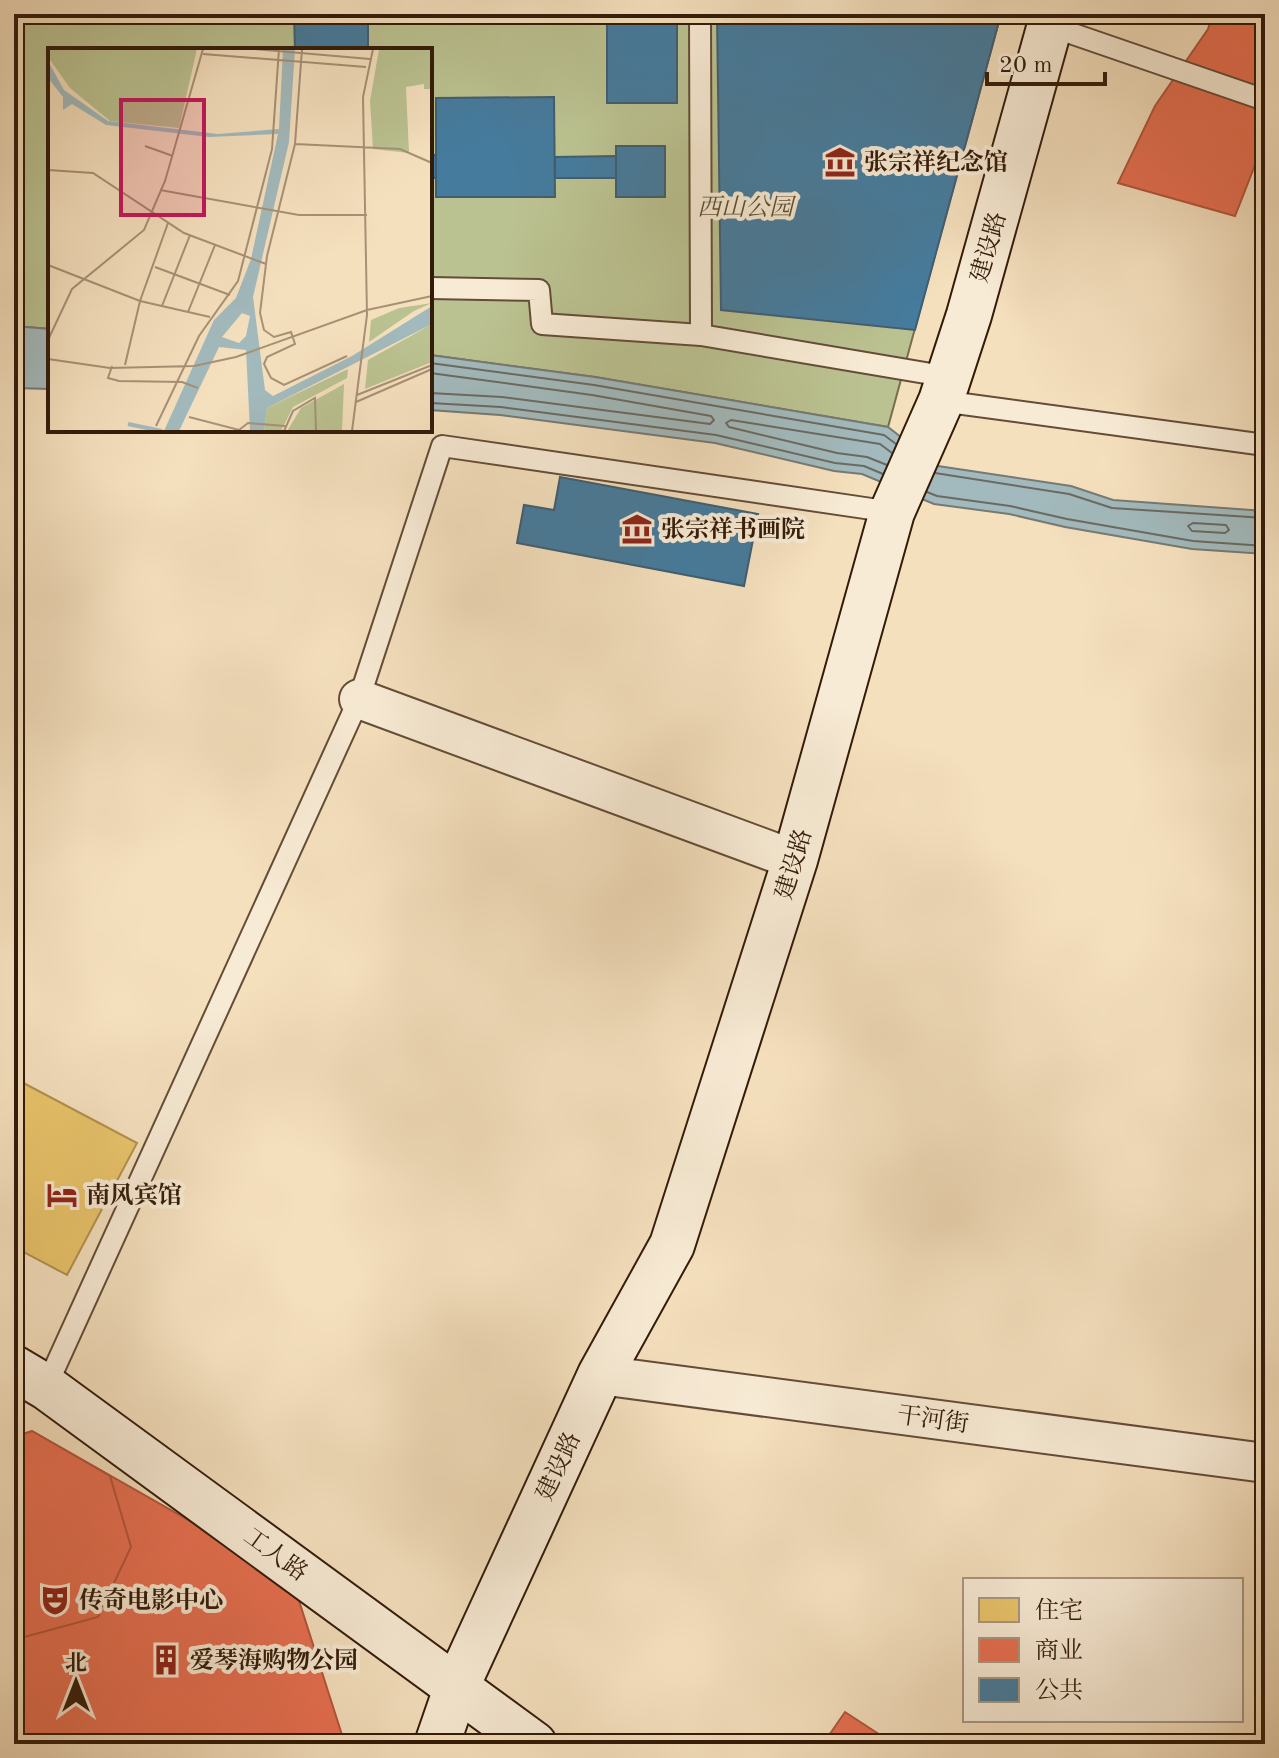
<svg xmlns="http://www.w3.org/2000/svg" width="1279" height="1758" viewBox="0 0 1279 1758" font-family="'Old Standard TT','Noto Serif SC',serif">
<rect width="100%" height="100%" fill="#f5e0be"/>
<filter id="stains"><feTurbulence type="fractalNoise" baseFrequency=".0025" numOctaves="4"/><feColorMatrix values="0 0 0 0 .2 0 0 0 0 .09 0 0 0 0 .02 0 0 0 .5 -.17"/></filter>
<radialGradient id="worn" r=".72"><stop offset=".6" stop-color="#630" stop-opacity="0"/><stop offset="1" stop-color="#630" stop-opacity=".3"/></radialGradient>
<path fill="#bbc291" stroke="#776e4d" stroke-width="2" d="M14,14H1001L888,427L595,377L430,355V50H50V329L14,326Z"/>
<g fill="#a2babd" stroke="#767a75" stroke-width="2">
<path d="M14,326L50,329V389L14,388Z"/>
<path d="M430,355L595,377L888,427L938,466L1071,486L1113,500L1265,511V554L1192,549L1065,527L1009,514L934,504L862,474L834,471L715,443L500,415L430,410Z"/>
</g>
<path fill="#e9c46a" stroke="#b2914d" stroke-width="2" d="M14,1078L137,1143L67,1275L14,1247Z"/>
<g fill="#e76f51" stroke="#b1563b" stroke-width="2">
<path d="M1212,14H1265V145L1259,155L1235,216L1118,183L1155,106L1208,29Z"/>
<path d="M32,1431L292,1579L344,1741L342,1744H14V1437Z"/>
<path d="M32,1431L110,1476L131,1547L98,1617L17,1639L14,1638V1437Z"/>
<path d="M845,1712L894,1744H823Z"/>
</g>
<g fill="#457b9d" stroke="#405e71" stroke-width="2">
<path d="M294,14H368V50H295Z"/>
<rect x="607" y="14" width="70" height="89"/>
<path d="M717,14H1001L915,330L721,310Z"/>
<path d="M554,97L555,197H436V98Z"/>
<rect x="616" y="146" width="49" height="51"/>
<rect x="430" y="155" width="6" height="23"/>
<path d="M616,156V178H555V157Z"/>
<path d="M560,477L758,514L744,586L517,543L524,505L554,510Z"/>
</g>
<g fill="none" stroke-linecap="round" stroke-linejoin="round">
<g stroke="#6a6a63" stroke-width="2">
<path d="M430,363L594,385L884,435L896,444"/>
<path d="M430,373L592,395L711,416L714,420L710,424L502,397L430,393"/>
<path d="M430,403L501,407L716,435L835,463L864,466L883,474"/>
<path d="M887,465L867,457L837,453L729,427L726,423L731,420L880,444L892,453"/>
<path d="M935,473L1069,494L1112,508L1265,518"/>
<path d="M927,492L937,496L1010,506L1067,519L1193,541L1265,546"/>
<path d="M1193,523L1226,525L1229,530L1225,533L1192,531L1188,526Z"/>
</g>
<g stroke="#644c36" stroke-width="24">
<g id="lane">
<path d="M700,14L701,335"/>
<path d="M1050,26L1265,100"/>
<path d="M430,288L539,290L542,324L701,335L949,377"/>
<path d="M941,401L1265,445"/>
<path d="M46,1387L359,699L442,446L892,512"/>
</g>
</g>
<g stroke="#644c36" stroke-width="42">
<g id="street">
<path d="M359,699L795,860"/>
<path d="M600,1375L1265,1463"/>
</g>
</g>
<g stroke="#331b09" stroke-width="48">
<g id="secondary">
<path d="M14,1368L46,1387L534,1744"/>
<path d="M437,1744L457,1686L600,1375L672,1245L795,860L892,512L941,401L969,315L1053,14"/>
</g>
</g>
<use href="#lane" stroke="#f8ebd5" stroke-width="20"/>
<use href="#street" stroke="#f8ebd5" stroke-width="38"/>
<use href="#secondary" stroke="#f8ebd5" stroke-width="44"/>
</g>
<defs>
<g id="museum-bare" transform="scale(2.4)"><path d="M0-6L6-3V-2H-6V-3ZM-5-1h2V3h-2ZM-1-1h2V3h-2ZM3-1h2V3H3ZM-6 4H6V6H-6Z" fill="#8f2418" stroke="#f8ebd5" stroke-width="2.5" paint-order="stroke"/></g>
<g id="hotel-bare" transform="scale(2.4)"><path d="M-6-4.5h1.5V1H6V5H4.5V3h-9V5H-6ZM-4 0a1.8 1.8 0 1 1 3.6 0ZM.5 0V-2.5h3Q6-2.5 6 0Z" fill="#8f2418" stroke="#f8ebd5" stroke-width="2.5" paint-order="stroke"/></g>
<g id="theatre-bare" transform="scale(2.4)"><path d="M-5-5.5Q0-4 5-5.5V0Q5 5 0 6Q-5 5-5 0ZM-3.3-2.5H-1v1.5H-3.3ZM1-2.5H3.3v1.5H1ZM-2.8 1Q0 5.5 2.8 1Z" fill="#8f2418" stroke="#f8ebd5" stroke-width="2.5" paint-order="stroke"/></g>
<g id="building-bare" transform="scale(2.4)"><path d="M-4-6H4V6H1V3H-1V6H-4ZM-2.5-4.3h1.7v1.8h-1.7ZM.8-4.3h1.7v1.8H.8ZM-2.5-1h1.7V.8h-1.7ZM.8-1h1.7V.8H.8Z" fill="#8f2418" stroke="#f8ebd5" stroke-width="2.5" paint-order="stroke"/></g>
</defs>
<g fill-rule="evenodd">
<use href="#museum-bare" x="840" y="162"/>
<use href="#museum-bare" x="637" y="529"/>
<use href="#hotel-bare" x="62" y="1195"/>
<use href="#theatre-bare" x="55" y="1600"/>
<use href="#building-bare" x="166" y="1660"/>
</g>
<g text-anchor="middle" stroke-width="8" stroke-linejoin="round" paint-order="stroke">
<g font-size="24" font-weight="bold" fill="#331b09" stroke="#f8ebd5" text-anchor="start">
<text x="864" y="170">张宗祥纪念馆</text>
<text x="661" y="537">张宗祥书画院</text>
<text x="86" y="1203">南风宾馆</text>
<text x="79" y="1608">传奇电影中心</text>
<text x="190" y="1668">爱琴海购物公园</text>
</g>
<g font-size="24" font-style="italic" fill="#5c4d32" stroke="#f8ebd5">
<text x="745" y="215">西山公园</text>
</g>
<g font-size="24" fill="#331b09" stroke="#f8ebd5">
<text transform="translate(988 247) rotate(-74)" y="8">建设路</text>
<text transform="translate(793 864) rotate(-73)" y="8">建设路</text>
<text transform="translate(933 1419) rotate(8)" y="8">干河街</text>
<text transform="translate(558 1466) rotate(-65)" y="8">建设路</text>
<text transform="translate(276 1554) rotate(36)" y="8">工人路</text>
</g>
</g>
<g transform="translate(48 48)">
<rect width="384" height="384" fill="#f5e0be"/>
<path d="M0,1H149L131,80L62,73L22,40L0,9ZM331,1H384V41H376V36L358,39L361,105L325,101L322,53ZM384,255L366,263L321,294L323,272L351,260ZM384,276V314L317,341L320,312ZM300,321L299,330L245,359L233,383H216L219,360ZM296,336L294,383H239L253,360Z" fill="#bbc291"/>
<path d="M235,1H247L241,94L205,249L217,342L225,348L304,308L384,258V276L219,360L216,383L202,382L198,302L171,299L131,383H116L166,272L188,250L203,211L230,86L161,89L58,77L24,56L15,62V49L0,30V13L16,42L60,73L170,86L231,81ZM194,265L202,268L198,288L191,295L174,289Z" fill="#a2babd" fill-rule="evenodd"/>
<path fill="none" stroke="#a2babd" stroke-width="4" d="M80,376L114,383"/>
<path fill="none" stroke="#a79176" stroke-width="2" d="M206,1L322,11M254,1L247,96L219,208L212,265L216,282L226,289L243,284L247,296L219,309L216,316L223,330L236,337L299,308M155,6L318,19M247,96L352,101L384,115M97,98L125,108M0,122L45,125L136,185L218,216M112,142L251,167H319M0,217L92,253L162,269M107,219L182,247M114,258L142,187M140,264L167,197M0,292L24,241L96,182L117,133L155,1M0,311L62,320L146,318L188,309L319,262L384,248M77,317L92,253L120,175M64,318L60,330L71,333L134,334L150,340M309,347L384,317M308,354L384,321M141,369L191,382L200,375L237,378M108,378L151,288L190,233L224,101L231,1M236,383L245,363L267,350L268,383M304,383L319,267L315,49L325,1"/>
<path fill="#c2185b" fill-opacity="0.15" stroke="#c2185b" stroke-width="4" d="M73,52H156V167H73Z"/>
<rect width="384" height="384" fill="none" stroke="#331b09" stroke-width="4"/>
</g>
<rect width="1279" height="1758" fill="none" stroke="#f5e0be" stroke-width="48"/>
<rect x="16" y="16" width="1247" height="1726" fill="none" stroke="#331b09" stroke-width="4"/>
<rect x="24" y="24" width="1231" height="1710" fill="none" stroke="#331b09" stroke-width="2"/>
<rect x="963" y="1578" width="280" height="144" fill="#f8ebd5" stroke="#a99883" stroke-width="2"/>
<rect x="979" y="1598" width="40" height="24" fill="#e9c46a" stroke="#a99883" stroke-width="2"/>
<text x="1035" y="1618" font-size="24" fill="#331b09">住宅</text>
<rect x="979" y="1638" width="40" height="24" fill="#e76f51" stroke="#a99883" stroke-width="2"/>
<text x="1035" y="1658" font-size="24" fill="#331b09">商业</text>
<rect x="979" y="1678" width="40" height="24" fill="#457b9d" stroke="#a99883" stroke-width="2"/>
<text x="1035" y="1698" font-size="24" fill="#331b09">公共</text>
<g transform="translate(76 1682)" stroke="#f8ebd5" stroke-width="6" paint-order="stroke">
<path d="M0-6L14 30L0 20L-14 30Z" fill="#331b09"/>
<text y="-12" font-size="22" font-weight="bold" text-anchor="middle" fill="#331b09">北</text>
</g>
<path d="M987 72v12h118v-12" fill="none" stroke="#331b09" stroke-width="4"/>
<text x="999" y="72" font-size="24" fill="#331b09" stroke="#f8ebd5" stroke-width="6" paint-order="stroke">20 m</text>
<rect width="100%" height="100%" filter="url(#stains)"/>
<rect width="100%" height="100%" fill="url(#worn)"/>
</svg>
